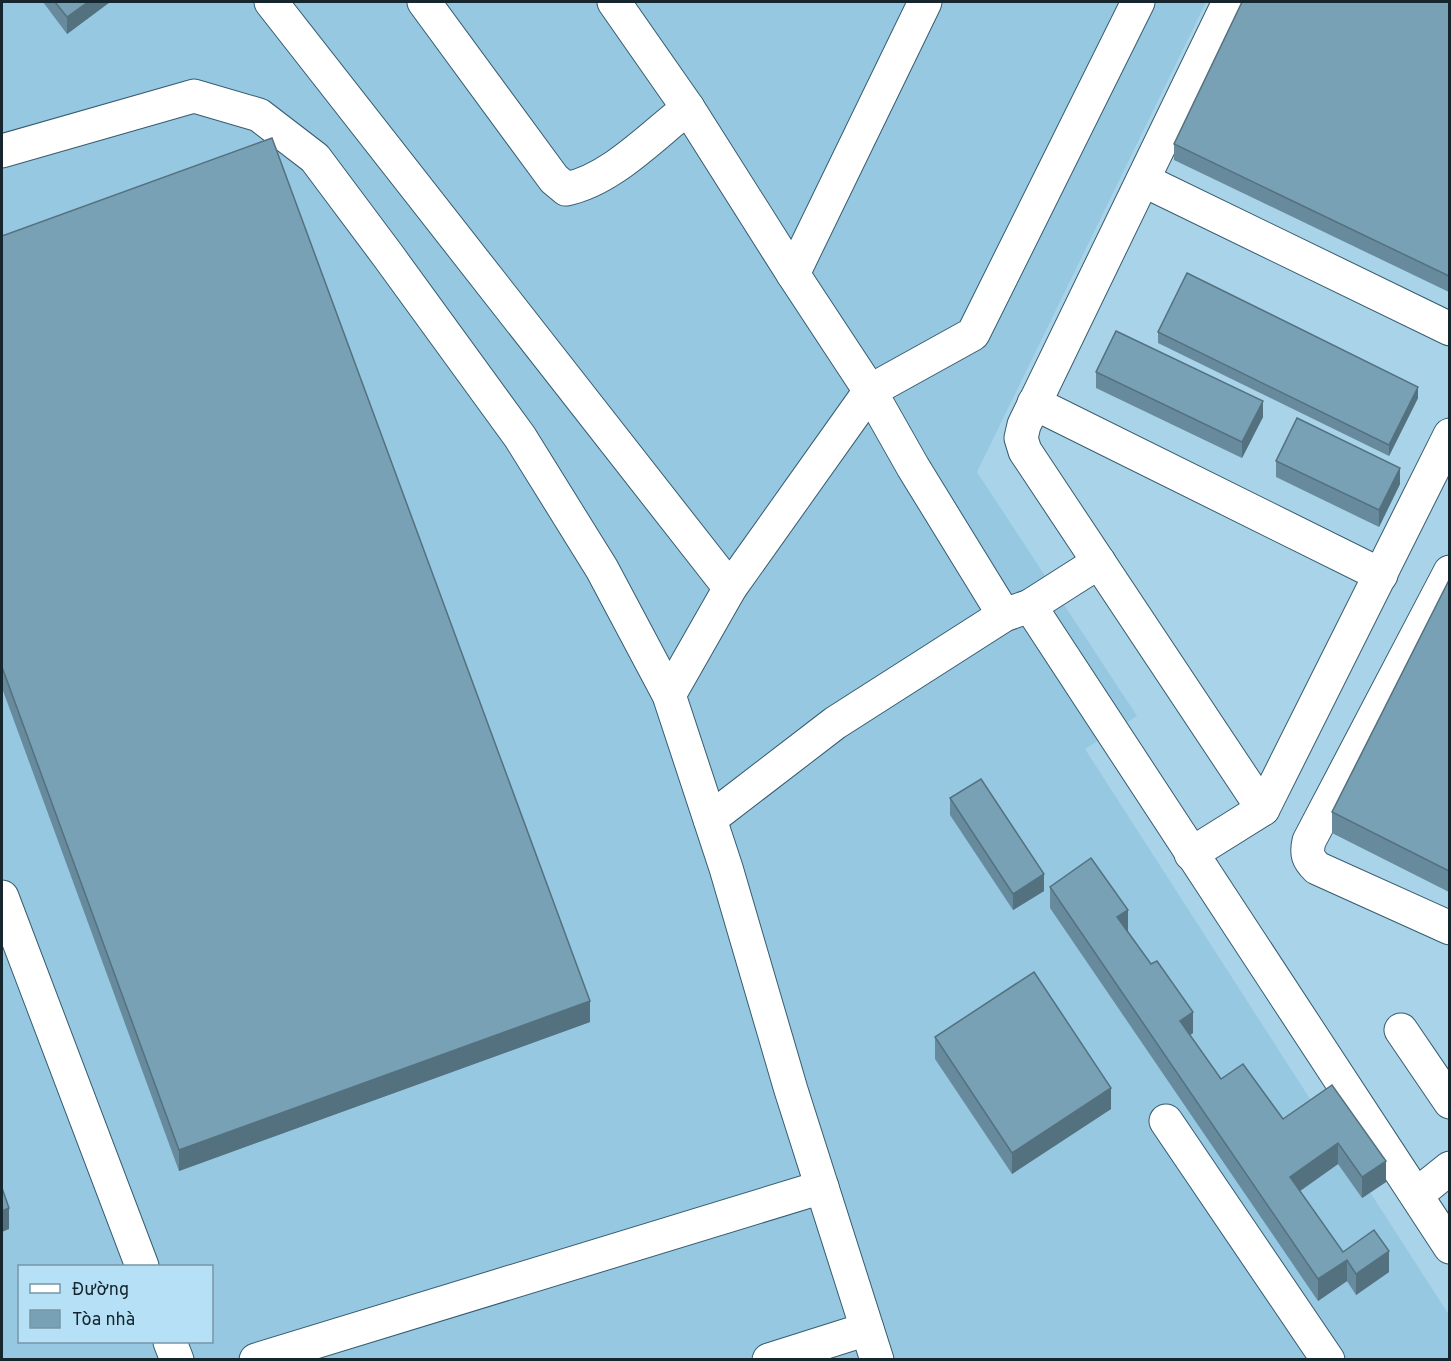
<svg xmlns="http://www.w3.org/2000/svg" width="1451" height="1361" viewBox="0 0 1451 1361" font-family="Overpass,sans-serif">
<rect width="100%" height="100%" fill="#a9d3e9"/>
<path fill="#96c8e2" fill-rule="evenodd" d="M2,2H1206L977,472L1137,716L1085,749L1449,1315V1359L2,1360ZM20,1266H212V1342H20Z"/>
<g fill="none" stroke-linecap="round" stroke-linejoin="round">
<g stroke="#365c6f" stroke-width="35">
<g id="minor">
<path d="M271,2L730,588"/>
<path d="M424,2L554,179L566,189C611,180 652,136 688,108"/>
<path d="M614,2L688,108L793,274L870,391L913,467L1004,615"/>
<path d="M1229,2L1024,425L1021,438L1025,451L1263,809L1450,435"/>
<path d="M2,151L194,96L259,115L315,158L389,257L520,437L602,569L669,695L726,868L791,1090L877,1360"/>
<path d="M1143,180L1450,329"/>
<path d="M793,274L925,2"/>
<path d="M1034,403L1381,575"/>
<path d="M1450,572L1309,841C1306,854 1308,859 1317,868L1450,928"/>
<path d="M1030,606L1450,1247"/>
<path d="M669,695L730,588L870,391L973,334L1138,2"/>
<path d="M710,819L835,723L1004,615L1030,606L1099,562"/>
<path d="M1191,854L1263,809"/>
<path d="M2,897L142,1266"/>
<path d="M1401,1030L1450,1102"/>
<path d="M1166,1121L1328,1360"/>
<path d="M1425,1188L1450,1168"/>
<path d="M170,1342L177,1360"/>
<path d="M256,1360L822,1187"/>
<path d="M769,1360L867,1329"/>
</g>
</g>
<use href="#minor" stroke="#fff" stroke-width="33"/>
</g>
<g fill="#678a9c">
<path d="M43,2H110L67,34Z"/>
<path d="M1449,2V292L1174,160V144Z"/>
<path d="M2,236L590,1022L179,1171L2,688Z"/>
<path d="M1158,332L1418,398L1389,456L1158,343Z"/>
<path d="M1096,372L1263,417L1242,458L1096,388Z"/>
<path d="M1276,461L1400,484L1379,527L1276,477Z"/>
<path d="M1449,580V892L1332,833V812Z"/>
<path d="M950,798L1044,891L1013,910L950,815Z"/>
<path d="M1050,887L1128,931L1193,1033L1190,1035L1221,1079L1283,1119L1332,1085L1386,1182L1362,1198L1338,1164L1300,1191L1343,1252L1389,1272L1356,1295L1347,1281L1318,1301L1050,908Z"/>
<path d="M935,1037L1111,1109L1012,1174L935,1059Z"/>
</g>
<g fill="#54717f">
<path d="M88,2H110L67,34V17Z"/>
<path d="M1418,387V398L1389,456V445Z"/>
<path d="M1263,401V417L1242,458V442Z"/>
<path d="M1400,468V484L1379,527V510Z"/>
<path d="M1044,874V891L1013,910V894Z"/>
<path d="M1128,910V931L1117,938V917Z"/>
<path d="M590,1001V1022L179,1171V1150Z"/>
<path d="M1193,1012V1033L1180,1042V1021Z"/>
<path d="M1111,1088V1109L1012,1174V1153Z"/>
<path d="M1338,1143V1164L1290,1198V1177Z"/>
<path d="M1386,1161V1182L1362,1198V1177Z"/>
<path d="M9,1208V1229L2,1232V1211Z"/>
<path d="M1389,1251V1272L1356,1295V1274Z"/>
<path d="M1347,1260V1281L1318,1301V1279Z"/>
</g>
<g fill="#78a1b5" stroke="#54717f" stroke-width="1.5">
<path d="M55,2H88L67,17Z"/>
<path d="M1242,2H1449V276L1174,144Z"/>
<path d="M272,138L590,1001L179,1150L2,667V236Z"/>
<path d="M1187,273L1418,387L1389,445L1158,332Z"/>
<path d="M1116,331L1263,401L1242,442L1096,372Z"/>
<path d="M1297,418L1400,468L1379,510L1276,461Z"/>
<path d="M1449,580V871L1332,812Z"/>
<path d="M981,779L1044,874L1013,894L950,798Z"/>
<path d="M1091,858L1128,910L1117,917L1151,964L1157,961L1193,1012L1180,1021L1221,1079L1243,1064L1283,1119L1332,1085L1386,1161L1362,1177L1338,1143L1290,1177L1343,1252L1374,1230L1389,1251L1356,1274L1347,1260L1318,1279L1050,887Z"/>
<path d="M1034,972L1111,1088L1012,1153L935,1037Z"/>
<path d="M2,1188L9,1208L2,1211Z"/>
</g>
<rect width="1451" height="1361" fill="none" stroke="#15262e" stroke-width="6"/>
<rect x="18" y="1265" width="195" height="78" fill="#b6e0f6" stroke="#7696a6" stroke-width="1.5"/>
<rect x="30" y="1284" width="30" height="9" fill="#ffffff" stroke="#7696a6" stroke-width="1.5"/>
<text x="72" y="1295" font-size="18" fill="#15262e">Đường</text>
<rect x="30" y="1310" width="30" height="18" fill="#78a1b5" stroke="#7696a6" stroke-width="1.5"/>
<text x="72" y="1325" font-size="18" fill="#15262e">Tòa nhà</text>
</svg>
